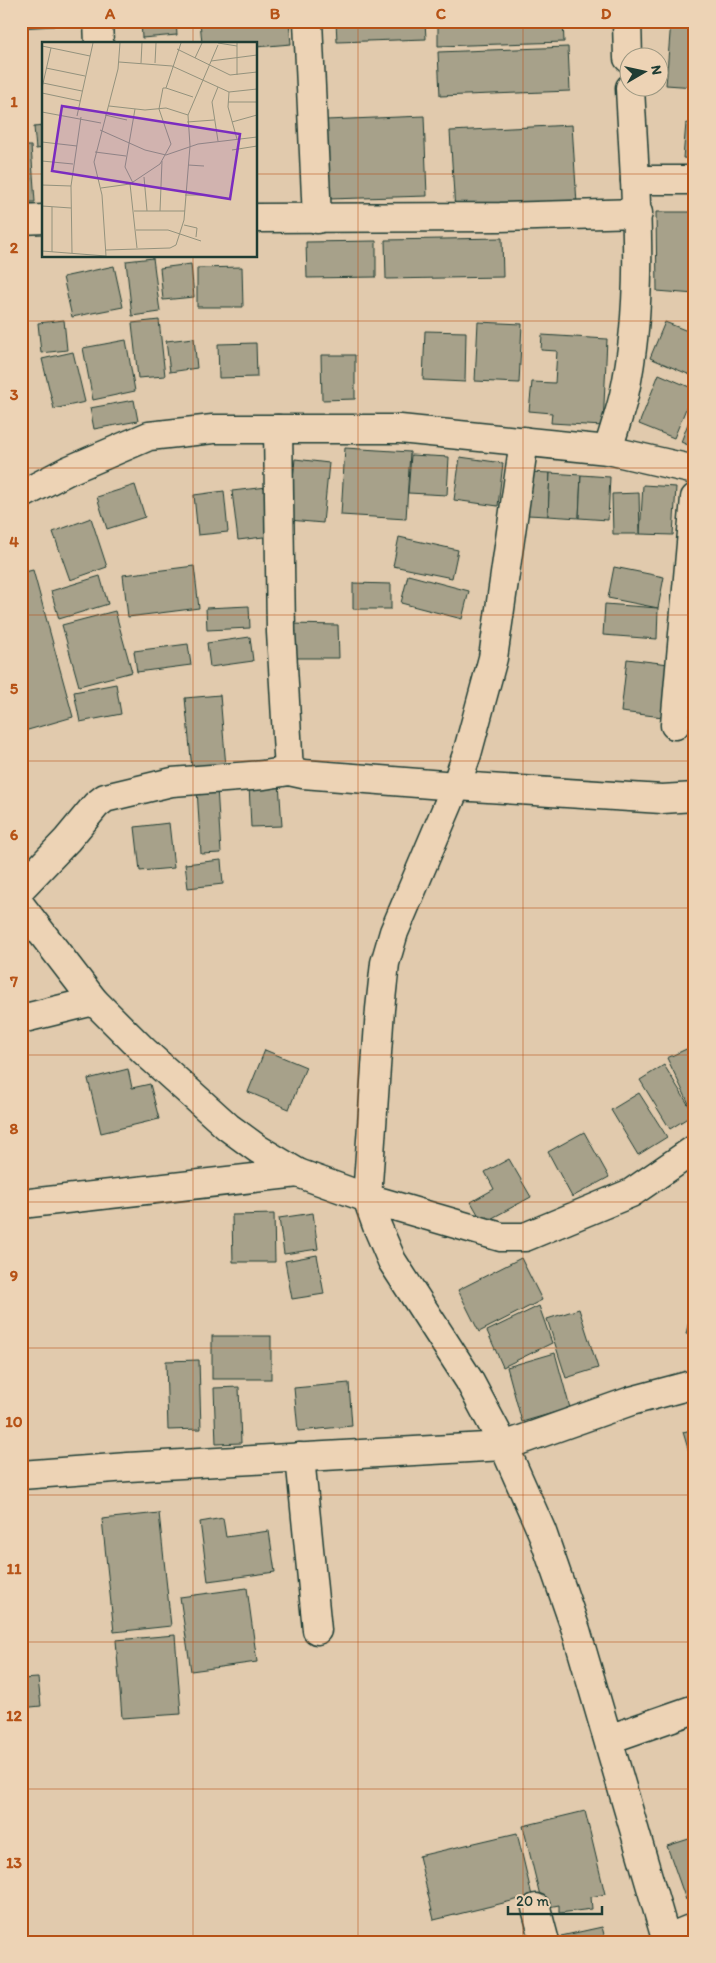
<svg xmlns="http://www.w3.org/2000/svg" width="716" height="1963" viewBox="0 0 716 1963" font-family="Itim,sans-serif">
<rect width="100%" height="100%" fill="#e1caad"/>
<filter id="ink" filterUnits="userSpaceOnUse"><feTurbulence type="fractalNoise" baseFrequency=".02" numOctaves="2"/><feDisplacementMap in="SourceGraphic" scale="10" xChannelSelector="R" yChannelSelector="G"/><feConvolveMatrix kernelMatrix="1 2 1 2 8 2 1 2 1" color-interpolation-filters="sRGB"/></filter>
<g filter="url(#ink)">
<g fill="#a7a18a" stroke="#1f3d34">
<path d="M21,21H54V26L21,28Z"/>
<path d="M141,21H176L177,35L142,38Z"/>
<path d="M200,21H289L291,44L256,47V44H202Z"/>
<path d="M336,21H425L426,39L337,42Z"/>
<path d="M438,21H563L564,42L438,46Z"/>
<path d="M671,21H695V87L666,85Z"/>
<path d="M568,47L570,91L440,96L438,52Z"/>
<path d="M424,116L427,196L329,199L326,120Z"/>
<path d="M686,123L695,124V159L683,158Z"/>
<path d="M572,125L577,204L455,211L450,131Z"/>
<path d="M44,126V148L36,149L34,127Z"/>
<path d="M21,146H31L35,202H24Z"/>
<path d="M656,212H695V294L657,291Z"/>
<path d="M502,238L503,277L386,279L385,240Z"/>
<path d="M376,241V277L307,278L306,242Z"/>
<path d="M153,258L160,312L132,316L126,261Z"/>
<path d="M191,264L194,297L163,300L160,268Z"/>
<path d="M114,266L123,307L72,317L63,277Z"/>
<path d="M242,267L243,307H197V268Z"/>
<path d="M64,320L67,350L41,353L38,323Z"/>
<path d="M159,320L165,376L138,378L132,323Z"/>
<path d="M478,322L522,324L519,383L475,381Z"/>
<path d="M665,322L695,334V377L650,358Z"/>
<path d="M425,331L466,332L465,382L423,380Z"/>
<path d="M542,335L607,339L603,426L551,423L552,413L529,411L532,382L555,383L557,351L541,350Z"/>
<path d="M194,338L197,368L170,372L166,341Z"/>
<path d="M126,340L135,391L93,400L83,348Z"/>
<path d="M256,343L257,377L219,378L218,344Z"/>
<path d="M73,352L85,402L54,409L42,359Z"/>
<path d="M321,355H355V399L322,400Z"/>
<path d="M659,374L694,389L674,438L639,424Z"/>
<path d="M134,400L138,421L94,429L90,408Z"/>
<path d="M695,405V448L681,442Z"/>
<path d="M345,448L410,452L406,519L341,515Z"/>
<path d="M411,455L449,457L447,495L408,493Z"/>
<path d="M460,457L503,463L498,506L454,500Z"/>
<path d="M295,459L329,463L323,523L289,520Z"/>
<path d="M529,472L550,473L548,516L527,515Z"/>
<path d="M550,473L581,475L579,518L548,516Z"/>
<path d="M581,475L610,477L608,520L579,518Z"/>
<path d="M135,485L145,517L107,529L97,497Z"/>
<path d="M643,485L676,487L673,535L640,534Z"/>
<path d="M267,487L272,536L238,540L232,491Z"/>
<path d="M224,491L228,532L198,535L194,495Z"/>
<path d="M639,493L640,534H613L612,494Z"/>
<path d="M91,518L107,567L70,580L53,532Z"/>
<path d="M399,537L458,550L452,578L393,566Z"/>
<path d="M194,566L199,608L128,617L123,575Z"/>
<path d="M614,567L664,577L658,608L608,598Z"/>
<path d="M33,570L73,717L21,732V573Z"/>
<path d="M408,575L469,591L462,619L401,603Z"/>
<path d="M100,576L108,604L59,619L51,591Z"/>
<path d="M353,583L391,584V609H353Z"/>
<path d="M605,604L658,608L657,639L603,635Z"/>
<path d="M249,606L250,628L207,630L206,608Z"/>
<path d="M115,611L132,672L79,686L62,625Z"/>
<path d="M291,624L338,625L339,658H290Z"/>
<path d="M250,637L253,661L210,667L207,643Z"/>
<path d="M188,644L191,665L137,672L134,651Z"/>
<path d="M627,659L669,664L663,717L621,712Z"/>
<path d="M116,684L121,714L80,722L74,692Z"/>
<path d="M220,695L226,767L192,769L185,698Z"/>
<path d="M279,783L282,826L251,827L249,785Z"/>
<path d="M217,787L221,853L201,854L197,789Z"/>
<path d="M169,823L174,868L140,871L135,827Z"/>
<path d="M221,860L223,884L188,888L185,864Z"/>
<path d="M695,1045V1114H694L667,1058Z"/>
<path d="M265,1050L306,1067L289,1109L248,1092Z"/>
<path d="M664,1065L694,1114L670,1129L640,1080Z"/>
<path d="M128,1069L132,1088L150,1084L159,1119L101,1133L88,1079Z"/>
<path d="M639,1093L667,1137L638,1155L611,1110Z"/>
<path d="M584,1132L609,1177L572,1197L548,1152Z"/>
<path d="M509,1159L531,1197L483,1223L471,1202L494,1189L485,1172Z"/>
<path d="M313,1213L318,1249L284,1254L279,1218Z"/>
<path d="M274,1214L275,1262H233L232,1215Z"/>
<path d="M317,1255L324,1294L292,1299L285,1261Z"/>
<path d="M521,1258L542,1300L479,1332L458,1290Z"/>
<path d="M693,1303H695V1336L686,1334Z"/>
<path d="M539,1306L552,1343L503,1367L487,1331Z"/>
<path d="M579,1309L598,1368L566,1378L547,1319Z"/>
<rect x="212" y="1336" width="59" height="43"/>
<path d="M555,1353L570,1408L522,1422L507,1367Z"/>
<path d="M199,1360L201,1429L168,1430L166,1361Z"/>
<path d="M349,1383L352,1426L298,1431L294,1388Z"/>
<path d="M239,1387L241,1443L216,1444L214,1388Z"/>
<path d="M695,1429V1472L683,1432Z"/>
<path d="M159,1513L171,1626L114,1632L102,1519Z"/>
<path d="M223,1518L226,1537L269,1531L275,1572L208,1581L200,1522Z"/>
<path d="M247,1588L257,1662L191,1671L180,1597Z"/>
<path d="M175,1635L181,1714L122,1718L116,1640Z"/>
<path d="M38,1678L41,1706L21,1708V1679Z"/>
<path d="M585,1811L605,1894L591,1897L592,1909L559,1913V1905L543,1908L523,1826Z"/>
<path d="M517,1833L532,1896L434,1920L419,1856Z"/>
<path d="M695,1837V1897L686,1900L667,1846Z"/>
<path d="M602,1927L606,1942H562L561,1936Z"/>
</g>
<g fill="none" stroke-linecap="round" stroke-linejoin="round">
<g stroke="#1f3d34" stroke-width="31">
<g id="minor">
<path d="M98,21L99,44"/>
<path d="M308,21L317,219"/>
<path d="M627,21L628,58"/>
<path d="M635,180H695"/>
<path d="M256,218L500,217L638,213"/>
<path d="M21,220L44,219"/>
<path d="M278,429L281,632L289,771"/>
<path d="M524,441L493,658L467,754L456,786L394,932L385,963L380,1009L367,1198L377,1226L392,1261L469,1380L504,1446L542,1532L576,1630L667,1942"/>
<path d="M608,450C613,432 620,413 624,395C646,296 635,187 630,88"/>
<path d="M675,725L695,498"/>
<path d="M21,888L67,840L96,805L105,798L172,782L264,775L289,771L303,774L456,786L662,799L695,797"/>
<path d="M21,906L94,1001L144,1051L228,1127L258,1149L298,1173L367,1198L501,1237H525L631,1193L695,1149"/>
<path d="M21,1019L94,1001"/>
<path d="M21,1204L298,1173"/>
<path d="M300,1457L317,1630"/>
<path d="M21,1475L128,1467L504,1446L631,1401L695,1384"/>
<path d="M609,1739L695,1709"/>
<path d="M536,1908L545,1942"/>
<path d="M666,1939L695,1927"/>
</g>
</g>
<g stroke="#1f3d34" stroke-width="31">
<path id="tertiary" d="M21,495L67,471L149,436L213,429H400L608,450L695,470"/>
</g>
<use href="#minor" stroke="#edd3b5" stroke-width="28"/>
<use href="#tertiary" stroke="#edd3b5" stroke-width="28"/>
</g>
</g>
<path fill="none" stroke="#b65216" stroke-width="1" stroke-opacity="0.55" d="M193,21V44M358,21V1942M523,21V1942M21,174H44M256,174H695M193,256V1942M21,321H695M21,468H695M21,615H695M21,761H695M21,908H695M21,1055H695M21,1202H695M21,1348H695M21,1495H695M21,1642H695M21,1789H695"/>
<g transform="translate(42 42)">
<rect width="215" height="215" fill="#e1caad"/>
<path fill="none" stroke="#93927d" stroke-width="1" d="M176,1L195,4M195,1V33M0,4L48,14M135,7L188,33L215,30M153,16L160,1M169,19L215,13M77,20L130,24L187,50L215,47M99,21L100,1M113,21L114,1M4,26L43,34M1,41L40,49M0,46L9,6M124,46L151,55M187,50L186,65L195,97M0,51L38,59M186,60H215M67,64L103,68L124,66L146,73M0,70L59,81M63,73L85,78M35,74L51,1M145,80L172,78M190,80L215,73M58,88L103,108L124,113L156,102L215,95M176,99L170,60L176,45M0,100L35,104M190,108L215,104M53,110L84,114M0,119L31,122M146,123L162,124M102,135L105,169M91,141L83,125L93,67M0,143L29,144M59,146L88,142M143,153H161M0,164L29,166M92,169H143M118,169L120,119M142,183L155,186L154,195M94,188H126L159,199M95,206L88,142L118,122L129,102L117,67L121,46H124L139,1M64,208L128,206L134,203L142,178L148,104L146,73L176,3M0,209L64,214M10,210V165M30,211L29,144L39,75M64,214L60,153L52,120L76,27L78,1"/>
<path fill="#7b2cbf" fill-opacity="0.15" stroke="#7b2cbf" stroke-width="2.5" d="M20,64L198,92L188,157L10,129Z"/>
<rect width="215" height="215" fill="none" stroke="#1f3d34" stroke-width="2.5"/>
</g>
<rect width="716" height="1963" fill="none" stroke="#edd3b5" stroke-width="55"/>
<g transform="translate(644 72) rotate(81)"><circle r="24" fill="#edd3b5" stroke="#9b9781"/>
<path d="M0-4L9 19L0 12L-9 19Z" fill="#1f3d34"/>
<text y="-8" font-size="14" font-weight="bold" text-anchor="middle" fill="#1f3d34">N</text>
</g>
<path d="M508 1906v8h94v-8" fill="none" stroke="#1f3d34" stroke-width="2.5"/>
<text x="516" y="1906" font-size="15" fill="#1f3d34" stroke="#edd3b5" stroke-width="4" paint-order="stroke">20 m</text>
<rect x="28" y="28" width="660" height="1908" fill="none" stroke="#b65216" stroke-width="2"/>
<g font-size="16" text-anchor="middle" font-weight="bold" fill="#b65216">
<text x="110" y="19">A</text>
<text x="275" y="19">B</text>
<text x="441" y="19">C</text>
<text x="606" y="19">D</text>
<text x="14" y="107">1</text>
<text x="14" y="253">2</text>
<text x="14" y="400">3</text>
<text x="14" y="547">4</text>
<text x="14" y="694">5</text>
<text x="14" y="840">6</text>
<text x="14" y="987">7</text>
<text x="14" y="1134">8</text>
<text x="14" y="1281">9</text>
<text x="14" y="1427">10</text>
<text x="14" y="1574">11</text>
<text x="14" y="1721">12</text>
<text x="14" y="1868">13</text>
</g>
</svg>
